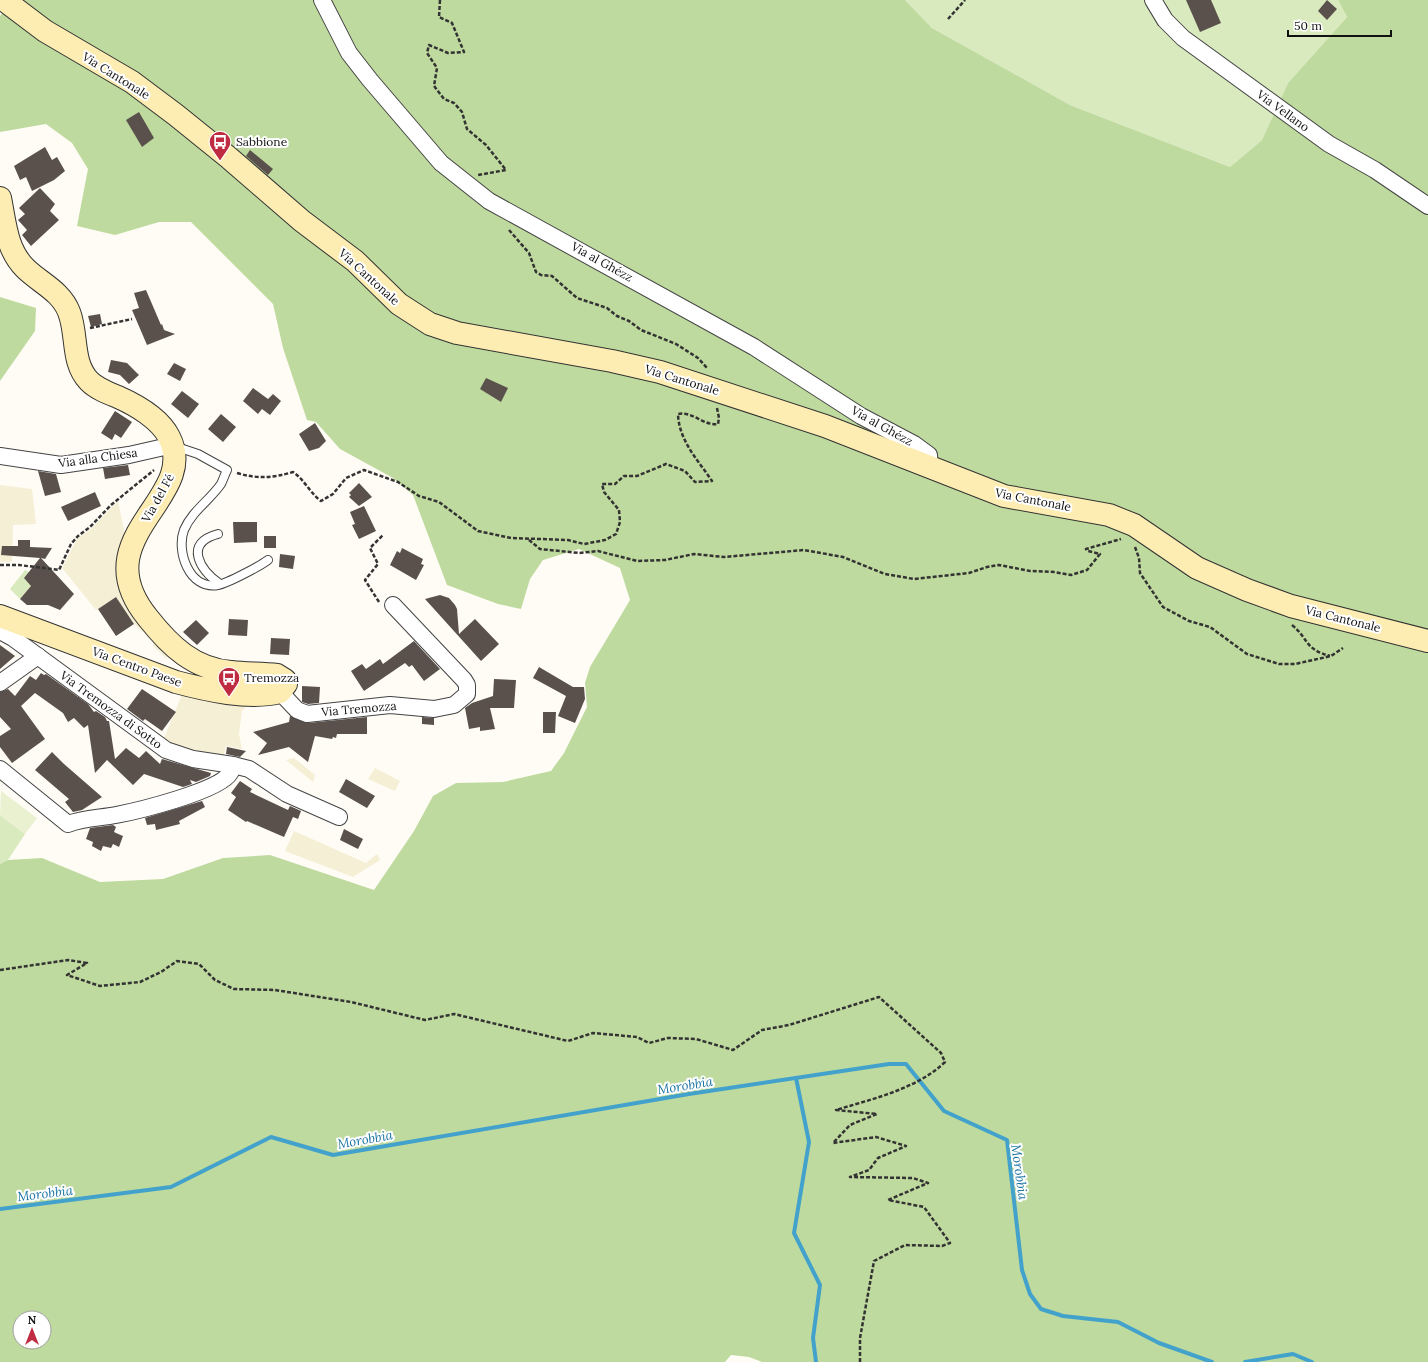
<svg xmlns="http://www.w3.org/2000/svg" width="1428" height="1362" viewBox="0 0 1428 1362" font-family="Lora,serif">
<rect width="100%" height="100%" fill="#fffcf5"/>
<g fill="#f5efd5">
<path d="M0,485L32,489L36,524L13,525L12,562H0Z"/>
<path d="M118,501L125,535L121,550L167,653V659L153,646V641L134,624L116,597L96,610L62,568L77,539L91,529Z"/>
<path d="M183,692L263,702L246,707L242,711L239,734L242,749L226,746L223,760L162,743Z"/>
<path d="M294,758L315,775L313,782L286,760Z"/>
<path d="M375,768L400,781L395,791L368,779Z"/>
<path d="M294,831L366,863L377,854L380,860L353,877L285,851Z"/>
</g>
<g fill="#d9eabe">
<path d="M905,0H1338L1347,17L1288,83L1262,140L1230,167L1070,105L932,28Z"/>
<path d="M25,570L29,572L31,586L20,599L10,589Z"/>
<path d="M0,815L25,834L8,860L0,864Z"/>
</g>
<g fill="#bfda9e" fill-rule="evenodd">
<path d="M12,0H905L932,28L1070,105L1230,167L1262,140L1288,83L1347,17L1338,0H1428V1362H762L749,1357L731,1355L725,1362H0V864L8,860L42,858L100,882L163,879L223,858L270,855L374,890L414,831L433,796L456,783L503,782L551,771L564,753L587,707L585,683L590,667L630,600L620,568L579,549L543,560L530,579L521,609L498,604L447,585L413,495L393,478L340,449L316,422L307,420L283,348L273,304L191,222H159L115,235L77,226L88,169L72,143L46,124L0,132V16ZM20,1318H44V1342H20Z"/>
<path d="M0,297L36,308L35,331L0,381Z"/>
</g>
<path fill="#e9f1d0" d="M1,791L37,818L25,834L0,815Z"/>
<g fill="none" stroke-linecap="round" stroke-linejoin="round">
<g stroke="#43a2cb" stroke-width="4">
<path d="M796,1078L809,1142L794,1233L820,1285L813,1338L816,1362"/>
<path d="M0,1209L171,1187L271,1137L333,1155L689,1094L889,1064H906L944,1111L1007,1140L1022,1270L1030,1294L1041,1309L1063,1316L1118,1322L1159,1343L1212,1362"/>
<path d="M1245,1362L1293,1354L1312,1362"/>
</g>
</g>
<g fill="#5a514d">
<path d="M1186,0H1211L1221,23L1200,32Z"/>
<path d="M1327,0L1337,9L1327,20L1318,11Z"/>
<path d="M139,112L154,138L142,147L126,120Z"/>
<path d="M45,147L52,160L57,157L65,171L54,180L32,191L26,177L20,180L14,166Z"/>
<path d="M250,150L273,169L268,175L246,156Z"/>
<path d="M40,188L55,204L50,211L59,220L31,246L22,235L27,230L18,220L25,214L19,208Z"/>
<path d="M146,290L161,325L162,324L164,330L175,334L147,345L132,310L139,308L134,293Z"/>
<path d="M100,314L102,324L91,327L88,316Z"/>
<path d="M111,360L127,363L139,375L129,384L120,375L108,372Z"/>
<path d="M174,363L186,369L180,381L167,374Z"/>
<path d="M486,378L508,388L501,402L480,389Z"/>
<path d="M253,388L268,399L273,394L281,401L270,415L262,409L258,414L243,401Z"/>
<path d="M182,391L199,404L188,418L171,404Z"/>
<path d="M115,411L132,422L121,438L115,434L112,440L101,433Z"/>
<path d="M221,414L236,427L223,442L208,429Z"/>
<path d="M315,423L326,441L319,448L309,451L299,434Z"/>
<path d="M128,465L130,475L105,479L103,468Z"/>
<path d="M38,471L56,474L61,492L45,496Z"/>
<path d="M359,483L372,497L359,506L349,497L351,495L349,493Z"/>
<path d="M95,492L101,506L68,521L61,507Z"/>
<path d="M364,506L376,531L359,539L352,525L355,524L350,512Z"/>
<path d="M233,522H257V542L234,543Z"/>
<rect x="264" y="536" width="12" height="12"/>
<path d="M18,540H30V547L52,548L45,559L41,558L74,594L60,610L48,605H27L20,599L31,586L24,578L40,558L1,555L2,546H18Z"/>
<path d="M402,548L423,559L421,564L424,565L416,580L390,565L397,551L400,553Z"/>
<path d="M280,554L295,556L293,569L279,567Z"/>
<path d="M440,595L449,598L455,605L457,609L459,634L475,619L499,644L481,661L425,599Z"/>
<path d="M116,597L134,624L116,636L98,609Z"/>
<path d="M229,619L248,620L247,636L228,635Z"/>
<path d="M196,620L209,633L197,645L183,632Z"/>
<path d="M271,638L290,639L289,655L270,654Z"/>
<path d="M414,641L440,669L424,681L412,665L409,667L405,663L364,691L351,671L362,664L366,669L380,659L383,664Z"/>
<path d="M0,645L15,656L0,669Z"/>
<path d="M539,667L573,687H584L585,699L575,723L558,716L566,696L533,678Z"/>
<path d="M41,673L44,675L46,674L88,704L94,712L96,711L105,717L107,721H109L115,759L126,748L139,758L146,751L160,764L162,759L211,773L210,776L196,782L190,780L192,784L183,787L144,774L133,785L107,760L95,773L88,725L84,728L74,718L68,722L63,713L35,693L21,706L45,739L12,763L0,747V736L11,729L0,717V692L8,689L15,696L30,676L36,680Z"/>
<path d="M494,679L516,680L514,708H490L495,729L480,731V727L469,729L465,708L472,703L493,696Z"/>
<path d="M302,686L320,687L319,703L308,704L302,702Z"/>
<path d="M142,689L176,712L162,731L145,719L143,721L127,709Z"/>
<path d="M543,712H556L555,733H543Z"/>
<path d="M290,716L308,723L367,717V734H337L336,738L333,737L332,739L315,736L308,762L289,747L258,755L267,743L253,732L289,722Z"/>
<path d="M422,717L434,718V725L422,724Z"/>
<path d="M227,747L246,751L240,757L226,754Z"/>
<path d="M52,752L64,764L102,797L82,810L73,812L65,802L69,799L35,770Z"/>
<path d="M346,779L375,796L367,808L339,792Z"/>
<path d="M240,781L252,789L250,792L288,810L290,806L301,811L298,819L293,817L284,837L247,821L246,822L228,810L236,797L231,793Z"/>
<path d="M202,801L205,807L179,821L180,824L156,830L155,824L147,825L145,818Z"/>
<path d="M113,825L116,827L114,832L116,833L123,836L119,847L113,844L111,848L103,846L101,851L92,846L93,842L86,839L90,828Z"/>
<path d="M344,829L363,839L358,849L340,840Z"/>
</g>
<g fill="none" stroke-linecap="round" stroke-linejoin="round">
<g stroke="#444" stroke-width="10">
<g id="lane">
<path d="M174,446L198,454L227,470C225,474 223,480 221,484C210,500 192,511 184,530C176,551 189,590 218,585C228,583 260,566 268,560"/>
<path d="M218,534C183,543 200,570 220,584"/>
</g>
</g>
<g stroke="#444" stroke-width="18">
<g id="street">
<path d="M322,0L349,53L370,80L441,163L489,201L754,347L861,416L914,444L929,455L930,469"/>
<path d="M1153,0L1165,20L1183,38L1329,144L1375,170L1428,206"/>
<path d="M0,456L61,465L129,455L173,445"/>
<path d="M0,631L13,638L166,750L193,759L233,765L249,769L287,794L339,817"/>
<path d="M0,683L38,656"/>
<path d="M280,692L297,710L307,714L390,705L434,709L454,705L467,694V685L464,680L393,605"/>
<path d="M0,769L68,824C83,818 100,818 116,815C137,811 220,791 230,773C232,771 232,767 233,765"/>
</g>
</g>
<g stroke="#333" stroke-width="24">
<g id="secondary">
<path d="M4,0L45,31L132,82L176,115L228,157L302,221L355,261L399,304L430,324L457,333L612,361L660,372L825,426L1004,496L1109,515L1134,525L1197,568L1247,590L1291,606L1428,641"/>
<path d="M0,198C5,222 6,249 25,268C40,283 61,291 69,312C78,335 71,362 89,381C97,389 108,393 118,397C136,405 160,419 169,437C201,499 81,536 148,618C170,646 194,669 231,672C247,674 262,673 277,675L285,680L286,684L280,692C249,700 206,690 176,682L0,616"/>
</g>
</g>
<g stroke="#333" stroke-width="2.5" stroke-dasharray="4 2" stroke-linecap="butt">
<path d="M440,0L439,17L452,23L464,52L448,53L429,45L427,53L437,68L434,86L444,99L454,103L462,112L467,129L486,145L506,170L478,175"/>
<path d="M948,19L965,0"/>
<path d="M509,230L529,253L536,272L541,275L552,276L577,298L607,308L617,316L629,321L641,330L676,344L698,358L708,369"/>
<path d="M90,328L132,319"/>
<path d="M237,473C257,479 273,478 293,472C305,480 309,492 321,501L333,494L346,478L364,470L398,482L419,496L439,502L478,531L511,538L568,540L584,544L605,540L616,534L620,522L619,510L604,492L602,484H615L624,476H637L666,464L685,471L695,482L712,481C698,460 679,441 678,414C693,411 703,426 718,424L719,418L717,408"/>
<path d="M529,540L540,549L579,553L598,551L637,561L665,560L694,554L724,557L804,550L843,557L885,574L914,579L969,573L987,567L999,565L1030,571L1054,572L1071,575L1087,570L1100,554L1088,551L1086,549L1121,539"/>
<path d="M1135,547L1139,558L1140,573L1163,607L1189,621L1210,627L1247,654L1279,664H1295L1331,656L1343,648"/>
<path d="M0,565H19L59,570L71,544L78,536L90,527L111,505L154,470"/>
<path d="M379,602L365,580L378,564L370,548L383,535"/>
<path d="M1292,625C1309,639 1304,649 1330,656"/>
<path d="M0,970L68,960L87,963L67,975L100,986L140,982L161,972L177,961L199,964L215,980L234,989L275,990L351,1002L425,1020L454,1014L568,1041L593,1033L637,1037L649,1043L668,1038L696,1039L733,1050L762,1030L789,1025L879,997L941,1053L945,1062C917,1089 872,1099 836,1110L877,1114L850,1125L833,1143L876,1137L906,1146L878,1158L869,1170L850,1177L913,1178L928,1183L888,1200L924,1207L950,1243L942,1246L905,1245L874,1261L860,1338V1362"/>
</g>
<use href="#lane" stroke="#fff" stroke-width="8"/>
<use href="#street" stroke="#fff" stroke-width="16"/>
<use href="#secondary" stroke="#fdedb2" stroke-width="22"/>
</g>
<defs>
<g id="bus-pin" transform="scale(1.15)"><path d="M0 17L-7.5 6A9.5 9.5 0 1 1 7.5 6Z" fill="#bf2b40" stroke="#fff"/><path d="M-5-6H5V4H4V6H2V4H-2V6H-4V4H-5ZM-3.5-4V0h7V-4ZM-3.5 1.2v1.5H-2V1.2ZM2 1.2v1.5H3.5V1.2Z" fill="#fff"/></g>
</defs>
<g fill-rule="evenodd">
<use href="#bus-pin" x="220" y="142"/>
<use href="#bus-pin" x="229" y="678"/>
</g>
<g text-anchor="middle" stroke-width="4" stroke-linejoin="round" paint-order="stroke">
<g font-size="12" fill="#111" stroke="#fff">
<text transform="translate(116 76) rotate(32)" y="4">Via Cantonale</text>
<text transform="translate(1283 111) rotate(36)" y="4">Via Vellano</text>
<text transform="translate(602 262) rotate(29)" y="4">Via al Ghézz</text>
<text transform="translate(369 277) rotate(42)" y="4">Via Cantonale</text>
<text transform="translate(682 380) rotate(17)" y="4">Via Cantonale</text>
<text transform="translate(882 426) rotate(29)" y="4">Via al Ghézz</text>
<text transform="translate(98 458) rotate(-8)" y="4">Via alla Chiesa</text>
<text transform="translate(158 498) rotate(-61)" y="4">Via del Fé</text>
<text transform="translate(1033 500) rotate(11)" y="4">Via Cantonale</text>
<text transform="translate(1343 619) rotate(14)" y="4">Via Cantonale</text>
<text transform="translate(137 667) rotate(20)" y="4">Via Centro Paese</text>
<text transform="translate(359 709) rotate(-5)" y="4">Via Tremozza</text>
<text transform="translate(111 710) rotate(36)" y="4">Via Tremozza di Sotto</text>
</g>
<g font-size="12" fill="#111" stroke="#fff" text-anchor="start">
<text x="236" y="146">Sabbione</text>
<text x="244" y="682">Tremozza</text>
</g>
<g font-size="13" font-style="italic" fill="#1b74a2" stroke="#fff">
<text transform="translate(685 1085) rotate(-9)" y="5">Morobbia</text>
<text transform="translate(365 1139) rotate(-10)" y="5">Morobbia</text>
<text transform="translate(1020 1172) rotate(82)" y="5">Morobbia</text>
<text transform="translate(45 1193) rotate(-7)" y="5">Morobbia</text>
</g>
</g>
<g transform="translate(32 1330)"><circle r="19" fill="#ffffff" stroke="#a0a0a0"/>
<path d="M0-3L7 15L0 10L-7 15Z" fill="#bf2b40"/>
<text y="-6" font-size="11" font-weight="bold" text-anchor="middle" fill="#111111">N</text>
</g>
<path d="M1288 30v6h103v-6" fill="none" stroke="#111111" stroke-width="2"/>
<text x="1294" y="30" font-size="12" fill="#111111" stroke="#ffffff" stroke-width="3" paint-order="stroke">50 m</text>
</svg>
